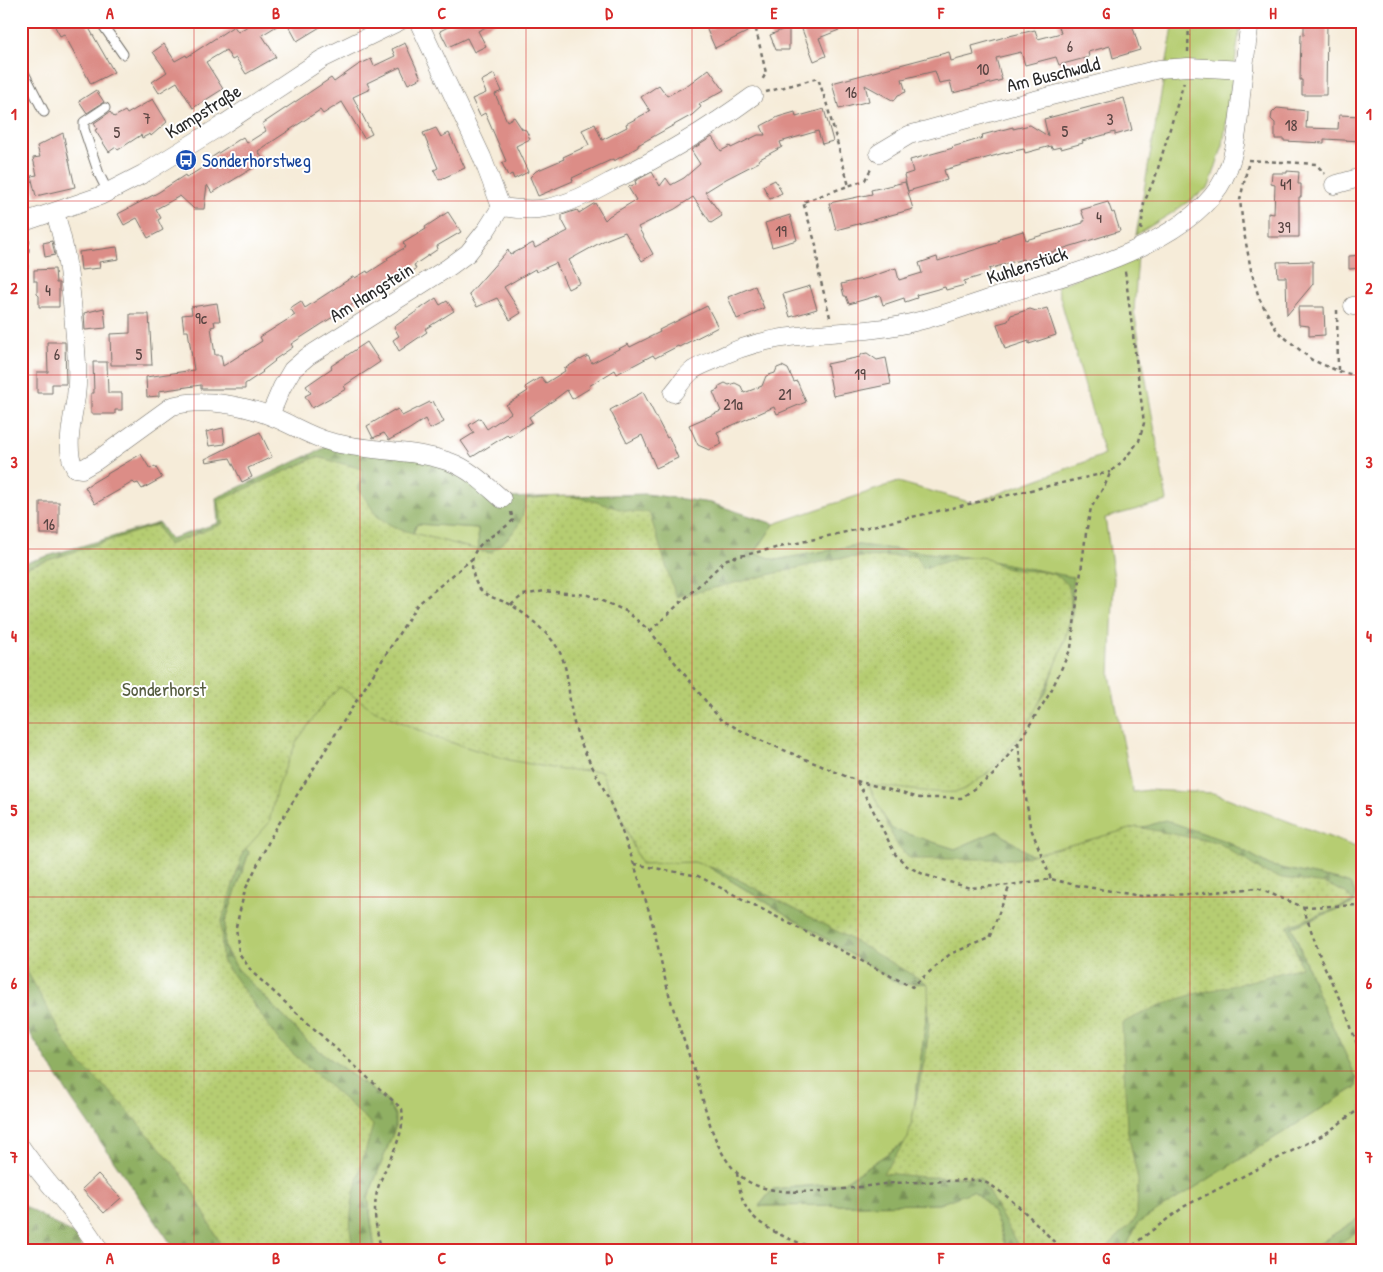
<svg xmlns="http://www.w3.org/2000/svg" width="1383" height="1272" viewBox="0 0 1383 1272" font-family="'Patrick Hand',sans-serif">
<defs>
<pattern id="forest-firs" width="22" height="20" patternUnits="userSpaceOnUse" patternTransform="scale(1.25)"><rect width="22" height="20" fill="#90b064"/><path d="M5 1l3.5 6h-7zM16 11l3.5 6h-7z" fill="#768f53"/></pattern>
<pattern id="park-dots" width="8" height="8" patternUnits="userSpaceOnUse" patternTransform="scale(1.25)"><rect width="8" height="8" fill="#b6cd72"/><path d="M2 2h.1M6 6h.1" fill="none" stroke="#9db063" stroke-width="1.8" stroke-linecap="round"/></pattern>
</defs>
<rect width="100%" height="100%" fill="#fff"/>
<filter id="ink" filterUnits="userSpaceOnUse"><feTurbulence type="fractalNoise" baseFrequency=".02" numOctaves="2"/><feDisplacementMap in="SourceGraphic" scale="10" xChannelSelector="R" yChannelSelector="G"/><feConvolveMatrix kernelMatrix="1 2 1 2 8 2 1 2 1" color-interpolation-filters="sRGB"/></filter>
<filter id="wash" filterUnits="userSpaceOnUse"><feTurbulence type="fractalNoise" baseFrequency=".0096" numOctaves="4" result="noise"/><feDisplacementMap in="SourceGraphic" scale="20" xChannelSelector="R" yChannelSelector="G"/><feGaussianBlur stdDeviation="1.12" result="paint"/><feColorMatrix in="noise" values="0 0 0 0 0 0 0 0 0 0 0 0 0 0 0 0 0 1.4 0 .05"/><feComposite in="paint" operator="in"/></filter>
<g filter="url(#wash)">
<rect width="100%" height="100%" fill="#f6ecd9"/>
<g fill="#b6cd72" stroke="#707c4e">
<path d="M1174,21H1241L1223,145L1209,187L1172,213L1136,235Z"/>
<path d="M1138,255L1134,311L1167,501L1105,518L1114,578L1110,675L1133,792L1148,790L1214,793L1353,846L1362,847V1216L1308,1251H1124L1137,1223L1356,1087L1318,995L1292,927L1354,903L1350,884L1338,880L1271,866L1228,842L1042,863L997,831L955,849L892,830L863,785L981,559L858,545L776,560L755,553L774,524L898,482L973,503L1104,455L1057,286Z"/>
<path d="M417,524L478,528L479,557L696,859L899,984L931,983L910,1139L843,1183L773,1189L759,1206L939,1204L973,1190C995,1206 999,1227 1007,1251H375L368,1197L395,1128L388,1102L309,1043L239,971L224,947L225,922L249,852L213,817L404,554Z"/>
</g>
<g fill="url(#forest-firs)" stroke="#5e6e48">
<path d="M331,445L426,458L503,498L646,494L711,503L774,524L755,553L776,560L858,545L981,559L1073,577L1072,617L1046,693L987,774L935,787L863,784L892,829L955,849L997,831L1042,863L1165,820L1228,842L1271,866L1338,880L1350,884L1356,894L1354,903L1292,927L1318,995L1357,1079L1356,1087L1138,1223L1124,1251H1007C999,1227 995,1206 973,1191L939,1204L759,1206L773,1189L843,1183L910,1139L931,983L899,984L696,859L590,745L479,557L478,528L417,524L404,554L377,637L213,817L249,852L225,922L224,948L239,971L309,1043L388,1102L395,1115V1128L368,1197L375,1251H176L72,1100L21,1019V564L159,523L170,539L218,523L216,498Z"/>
<path d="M21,1204L76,1236L83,1251H21Z"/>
<path d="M1362,1216V1251H1308Z"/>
</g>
<g fill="url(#park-dots)" stroke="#707c4e">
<path d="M317,457L363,469L359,489L378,518L398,529L490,553C511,536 522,528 526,499C545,497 565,494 584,499C606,503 627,515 649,512L676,597L839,558L916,555L923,569C944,562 964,554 986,558C993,559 998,567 1009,569C1025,572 1051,568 1064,581C1087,604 1046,691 1032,716C1025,728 1015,742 1006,753C993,768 978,783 960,791C948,796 886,786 869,785L897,845L911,859H1017L1137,827L1219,843L1263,872L1282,878L1326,884L1346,893L1353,902L1288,926L1301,967L1240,984L1194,994L1158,1006L1122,1023L1127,1128L1138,1180L1137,1213L1134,1221L1111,1243L1105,1251H1021L980,1177H924L883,1173L908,1138L926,1053L929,1024L928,984L842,934L722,871L694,862L641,864L601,771L562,770L509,760L436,738L374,710L340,687L325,702L297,741L277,787L269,823L243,852L221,924L222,960L280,1042L373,1125C363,1162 342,1214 354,1251H224L191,1188L174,1164L119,1101L79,1062L68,1046L21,960V569L157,525L168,545L222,524L219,501Z"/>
<path d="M1362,1228V1251H1328L1331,1249Z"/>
</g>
<g id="blocks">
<g fill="#dc8d87">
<path d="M52,21H85L114,72L91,84L64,34L60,36Z"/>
<path d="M256,21H285L262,35L276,57L246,74L236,58L232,60L226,50L206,62L223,89L193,108L177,82L159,93L152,82L167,72L153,52L164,44L175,61L186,55L187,57L234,26L238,32Z"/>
<path d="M286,21H330L297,41Z"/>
<path d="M460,21H498L478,31L486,46L474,52L467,38L448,47L440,31Z"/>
<path d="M710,21H742L747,32L715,48L707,30L713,28Z"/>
<path d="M806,21H859V22L819,38L826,56L814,61L800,24Z"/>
<path d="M1067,21H1131L1140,50L1113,58L1110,46L1088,52L1089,57L1059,65L1056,57L1025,65L1021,52L996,58L1002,80L953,93L950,81L939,83L935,71L902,79L906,92L898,95L894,101L865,85L869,101L839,109L832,83L949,52L951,61L974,55L972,46L1005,37L1035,30L1038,39L1061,33L1058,24Z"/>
<path d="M1304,21H1327L1326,95H1302V80H1300L1301,34L1304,35Z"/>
<path d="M789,27V50H776L770,35Z"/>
<path d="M405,43L421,78L408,84L400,67L367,83L370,89L353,97L372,134L364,138L342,102L323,114L320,110L258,151L264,161L248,171L212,193L207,185L204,209H194L180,196L156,209L161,218L158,220L163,230L148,238L137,218L124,225L118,214L159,192L185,175L186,178L205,166L203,163L243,137L247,143L266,131L262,124L331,78L334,82L358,65L371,59L374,66L395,56L392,49Z"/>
<path d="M709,69L724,90L699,104L701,107L692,115L638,145V147L614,161L613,159L572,178L573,181L538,196L530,177L536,171L564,159L563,157L589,145L582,130L595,124L602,140L627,127L626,124L650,111L641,97L659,85L667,96L686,86Z"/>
<path d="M494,74L502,91L495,94L507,121L514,117L522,129L526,130L530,139L516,146L528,172L514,179L512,174L508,176L502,163L506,161L485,113L480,116L472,99L486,93L481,81Z"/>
<path d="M96,90L104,102L87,113L79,101Z"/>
<path d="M1124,98L1132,130L1115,135V132L1082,141L1083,143L1061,149L1060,147L1052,149L1051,146L1025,153L1024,149L1004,153L944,170L947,180L908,191L904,175L913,172L910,160L953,148L952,147L983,138L982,135L1013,127V129L1030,125L1048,136L1044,119Z"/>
<path d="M153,99L167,122L151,136L150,134L142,138L141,135L118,150L116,147L109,152L95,130L97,129L94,123L110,112L114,117L125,111L127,114Z"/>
<path d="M1277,108L1307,111L1306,128L1338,129L1339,115L1362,116V141L1324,139V143L1284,141V139H1275V123L1271,119L1272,113Z"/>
<path d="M824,109L833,141L822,144L818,131L780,142L782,147L758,160L759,162L726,179L705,192L722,216L711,223L693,197L675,209L638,227L653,254L642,261L625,232L605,240L569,260L580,283L568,289L556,263L536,272L535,269L504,287L521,313L510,320L497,298L477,307L469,294L508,250L510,255L533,243L535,248L568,231L562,220V215L577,210L579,213L595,203L605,220L609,216L636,200L628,187L636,184L635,181L652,172L660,186L666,178L671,185L684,178L700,164L691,150L712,137L721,151L730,146L731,148L758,135H765L761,126L778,117L795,112L796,117Z"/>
<path d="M436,128L441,137L449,133L465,168L439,180L434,170L438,168L423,133Z"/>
<path d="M63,133L75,187L36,196L31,176L37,175L33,158L40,157L37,146Z"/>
<path d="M1287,171L1299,172L1298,184H1301V197H1299V237H1268V213L1274,214L1275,185L1271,184L1272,173H1287Z"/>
<path d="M775,180L782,193L770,199L763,186Z"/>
<path d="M905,182L913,209L836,230L829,203L872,194L871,190Z"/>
<path d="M1108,202L1112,213L1114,212L1120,231L1039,256L1024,261L1023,259L989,269L991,273L964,281L965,285L946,290L945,287L916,295L917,298L905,302L904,298L883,305L880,295L849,304L846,296H844L841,284L867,278L896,268L899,280L922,273L919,263L937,257L938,261L997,243L1000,238L1023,231L1026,240L1083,223V221H1085L1081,210Z"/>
<path d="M448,212L461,232L437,246L438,249L414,265L416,269L403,277L401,273L291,344L293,347L274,360L275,361L262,371L263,372L245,384V389H201V385L159,391V396L147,397L146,377L194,370L188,331H184L182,315L192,314L191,307L217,303L220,321H214L215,326L211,327L215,355H221L223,366L262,341L260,337L295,315L290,308L301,301L305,308L354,276L355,278L367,271L368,273L388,260L387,258L406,247L403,243L426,229L425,227Z"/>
<path d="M790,215L797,240L772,247L765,223Z"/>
<path d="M52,241L55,255L45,257L43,243Z"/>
<path d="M117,247L119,259L99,262L100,268L81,270L79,252Z"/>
<path d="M1362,255V268L1349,269V256Z"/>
<path d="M1313,261V284L1287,315L1286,277H1278L1277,262Z"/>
<path d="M55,269L56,283H59V307H39V296L37,294V281H34V270Z"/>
<path d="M755,286L764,308L737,319L728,297Z"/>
<path d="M810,286L817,309L790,317L783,294Z"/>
<path d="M436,298L440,305L447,301L454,311L425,329L427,332L399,351L393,340L399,336L394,327Z"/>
<path d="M707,306L718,327L679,347L678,346L655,358L653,355L617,374L615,370L589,386L590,388L572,399L567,390L554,400L529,417L532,422L509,437L507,435L472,457L461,441L474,433L469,425L480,418L487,429L511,413L506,405L528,391L525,387L541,377L546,383L565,371L564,369L580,359V360L588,356L592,363L628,344L630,347L660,332L659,330Z"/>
<path d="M1298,307H1324L1325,335L1309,336V326L1299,325Z"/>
<path d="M104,308L106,328L85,330L84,313Z"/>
<path d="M1047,308L1056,335L1029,344V341L1005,349L997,324L1008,321L1011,315L1030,309L1036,311Z"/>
<path d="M130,314H149L152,365H111L110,334L130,333Z"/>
<path d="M47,342H65L66,384H52V393H37V372H48Z"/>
<path d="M367,342L380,362L344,386L346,389L312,408L305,396L311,393L306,386L332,368L331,366Z"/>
<path d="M867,353L877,360L886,358L891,384L833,396L827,364L860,357L862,354Z"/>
<path d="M93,362H107L108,393H122V410H115V414H91V393H94Z"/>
<path d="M782,366L788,369L794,382L797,381L806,402L777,414L774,407L717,432L722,444L709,450L698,445L689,425L721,411L713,392L718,390L719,386L725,383L729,385L735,383L741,386L744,393L762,386L766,376L775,373L777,368Z"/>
<path d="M643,392L667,438L669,437L678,458L656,468L642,435L627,443L610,410Z"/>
<path d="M433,401L444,422L430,429L425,419L408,430L389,440L384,433L373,438L367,426L394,410V411L398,409L402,416L430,402L431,403Z"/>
<path d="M223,428L225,444L209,446L206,432Z"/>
<path d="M260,432L272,457L248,468L252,477L242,482L230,458L206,462L205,459Z"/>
<path d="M141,454L150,469L155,466L162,478L142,489L138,483L135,484L133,482L95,504L85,487Z"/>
<rect x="40" y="502" width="19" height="32"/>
<path d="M98,1174L121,1198L104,1213L82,1189Z"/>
</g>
</g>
</g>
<g filter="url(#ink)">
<use href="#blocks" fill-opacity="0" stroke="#726f68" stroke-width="1"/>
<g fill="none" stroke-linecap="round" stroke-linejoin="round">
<g stroke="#726f68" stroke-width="11">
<g id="service">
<path d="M100,21L123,54"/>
<path d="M21,67L44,112"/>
<path d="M105,108L84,122V129L99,174L108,192"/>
</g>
</g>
<g stroke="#726f68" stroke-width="19">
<g id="minor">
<path d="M418,21L482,157L501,207"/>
<path d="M879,153L909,135L1035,100L1159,69L1188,67L1244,70"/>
<path d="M1334,185L1362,177"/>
<path d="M501,207C516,209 532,211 546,208C569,204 590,193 610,182C660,158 708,129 753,96"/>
<path d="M55,213C67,250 71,287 74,325C76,350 79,373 76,397C73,416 64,451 75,468L82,469L96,461L172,406C202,398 239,404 268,415C290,423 308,436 331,442C369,452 414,449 450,462C470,469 486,485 502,499"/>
<path d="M21,223L100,196L143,174L224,124L322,59L400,21"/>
<path d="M1353,306L1362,305"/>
<path d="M673,393C679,386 685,376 693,370C699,366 707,363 714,360C767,332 818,336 875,329C918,325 958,309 998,296C1066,276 1178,248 1219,187C1238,158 1238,120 1242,86C1244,65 1247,43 1250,21"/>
<path d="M270,415L282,387L292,370L307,357L449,267L468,253L487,229L501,207"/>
<path d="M21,1147C45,1183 78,1213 100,1251"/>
</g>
</g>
<g stroke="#726f68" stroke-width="2.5" stroke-dasharray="4 4" stroke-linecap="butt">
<path d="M754,21L766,73L761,82"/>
<path d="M1188,52L1189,21"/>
<path d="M766,92L818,78L827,105L849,186"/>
<path d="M1248,160L1316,164L1325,174"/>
<path d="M1248,165L1240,200L1243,227L1251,270L1259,298L1277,331L1312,360L1338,371L1362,377"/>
<path d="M1141,230L1144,203L1156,175L1184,82"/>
<path d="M1337,310L1338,371"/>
<path d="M830,317L819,274L816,245L803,202L865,180L872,167"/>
<path d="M21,356L29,238"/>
<path d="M511,512L513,520C497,537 466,542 473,573C478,599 496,596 513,606C526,615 540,626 551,639C572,663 566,693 574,723C581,750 597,773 608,798C624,834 637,871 648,908C657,936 661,966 669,994C677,1023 688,1051 697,1079C707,1112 714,1155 743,1178C776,1204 854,1186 895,1183C912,1182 928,1182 945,1181C957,1181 972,1178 984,1182C1004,1189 1047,1233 1062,1251"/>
<path d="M511,605L523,595L544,591L588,595L626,611L650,631L720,719L753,737L857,781L920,798H961L993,775L1018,743L1050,693L1071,648L1086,533L1091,508L1105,485L1111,471L1123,461L1139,441L1144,423L1125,271"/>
<path d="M650,631L727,559L1110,472"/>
<path d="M1018,743L1030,826L1051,879"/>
<path d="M857,782L870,804L895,854L907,866L925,875L970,888L1010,885L1051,879L1075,885L1141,896L1193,894L1257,888L1303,907L1321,959L1346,1013L1362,1058"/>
<path d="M634,864L698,876L912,987L950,954L989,938L1010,885"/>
<path d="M1303,907L1362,905"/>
<path d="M737,1173C739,1186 741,1202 750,1213C766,1232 799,1243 822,1251"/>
<path d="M382,1251C377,1233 373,1216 376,1197C380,1169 407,1140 402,1109L252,972L239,953L236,927L245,890L273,833L417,605L473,558"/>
<path d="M1127,1251L1142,1238L1185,1206L1325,1134L1362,1107"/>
<path d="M1357,1251L1362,1248"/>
</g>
<use href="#service" stroke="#fff" stroke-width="9"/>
<use href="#minor" stroke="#fff" stroke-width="18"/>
</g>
</g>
<path fill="none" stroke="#d62828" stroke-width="1" stroke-opacity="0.55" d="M194,21V1251M360,21V1251M526,21V1251M692,21V1251M858,21V1251M1024,21V1251M1190,21V1251M21,201H1362M21,375H1362M21,549H1362M21,723H1362M21,897H1362M21,1071H1362"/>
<defs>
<g id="bus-disc" transform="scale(1.125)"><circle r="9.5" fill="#1a4fb4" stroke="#fff"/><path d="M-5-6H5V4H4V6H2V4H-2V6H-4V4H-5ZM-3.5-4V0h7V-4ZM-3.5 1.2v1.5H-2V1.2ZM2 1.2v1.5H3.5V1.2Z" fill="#fff"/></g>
</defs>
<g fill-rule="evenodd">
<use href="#bus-disc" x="186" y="160"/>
</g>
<g text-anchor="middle" stroke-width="4" stroke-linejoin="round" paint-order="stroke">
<g font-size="16" fill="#574442">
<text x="1070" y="52">6</text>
<text x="983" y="75">10</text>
<text x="851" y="98">16</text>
<text x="147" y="124">7</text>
<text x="1110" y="125">3</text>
<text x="1291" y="131">18</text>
<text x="1065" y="137">5</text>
<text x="117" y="138">5</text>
<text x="1286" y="190">41</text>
<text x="1099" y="223">4</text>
<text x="1284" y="233">39</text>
<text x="781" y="237">19</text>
<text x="48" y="296">4</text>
<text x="201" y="324">9c</text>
<text x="57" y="360">6</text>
<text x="139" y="360">5</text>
<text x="860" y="380">19</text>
<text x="785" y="400">21</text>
<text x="733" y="410">21a</text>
<text x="49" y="530">16</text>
</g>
<g font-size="19" fill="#2b2b2b" stroke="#fff">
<text transform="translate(1053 74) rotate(-14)" y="7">Am Buschwald</text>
<text transform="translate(203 111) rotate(-32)" y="7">Kampstraße</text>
<text transform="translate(1027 265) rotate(-18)" y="7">Kuhlenstück</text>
<text transform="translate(371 292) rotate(-32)" y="7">Am Hangstein</text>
</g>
<g font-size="19" fill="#164399" stroke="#fff" text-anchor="start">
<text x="202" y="167">Sonderhorstweg</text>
</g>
<g font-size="19" fill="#555c40" stroke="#fff">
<text x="164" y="696">Sonderhorst</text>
</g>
</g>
<rect width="1383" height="1272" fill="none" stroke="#fff" stroke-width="55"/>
<rect x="28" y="28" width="1328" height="1216" fill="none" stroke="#d62828" stroke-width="2"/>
<g font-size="16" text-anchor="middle" font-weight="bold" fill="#d62828">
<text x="110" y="19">A</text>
<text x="276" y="19">B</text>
<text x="442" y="19">C</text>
<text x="609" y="19">D</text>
<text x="774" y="19">E</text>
<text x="941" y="19">F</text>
<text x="1106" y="19">G</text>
<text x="1273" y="19">H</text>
<text x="14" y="120">1</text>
<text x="1369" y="120">1</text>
<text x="14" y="294">2</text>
<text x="1369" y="294">2</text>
<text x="14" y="468">3</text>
<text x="1369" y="468">3</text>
<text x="14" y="642">4</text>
<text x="1369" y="642">4</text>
<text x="14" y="816">5</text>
<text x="1369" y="816">5</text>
<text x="14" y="989">6</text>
<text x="1369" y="989">6</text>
<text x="14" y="1163">7</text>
<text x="1369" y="1163">7</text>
<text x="110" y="1264">A</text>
<text x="276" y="1264">B</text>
<text x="442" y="1264">C</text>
<text x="609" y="1264">D</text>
<text x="774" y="1264">E</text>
<text x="941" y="1264">F</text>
<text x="1106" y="1264">G</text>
<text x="1273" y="1264">H</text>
</g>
</svg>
